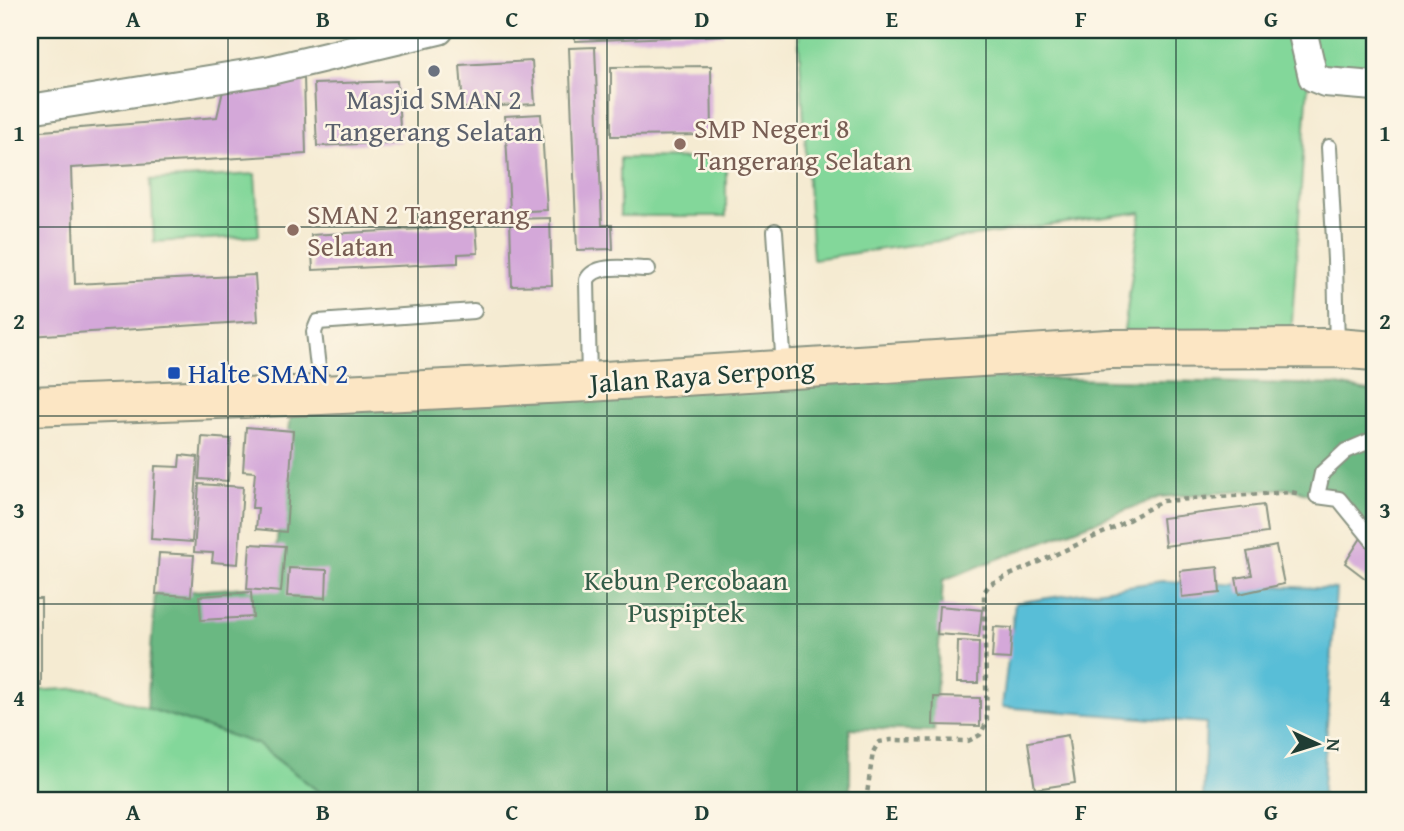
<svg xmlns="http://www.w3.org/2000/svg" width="1404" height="831" viewBox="0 0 1404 831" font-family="'Gentium Book Plus',serif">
<rect width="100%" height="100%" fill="#fcf5e5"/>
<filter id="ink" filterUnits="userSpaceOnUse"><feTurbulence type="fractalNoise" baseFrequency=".0143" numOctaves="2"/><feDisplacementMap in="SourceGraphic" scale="14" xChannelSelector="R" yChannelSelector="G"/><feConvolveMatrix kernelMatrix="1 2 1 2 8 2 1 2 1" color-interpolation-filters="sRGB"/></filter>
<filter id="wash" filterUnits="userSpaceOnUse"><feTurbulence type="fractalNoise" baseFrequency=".00686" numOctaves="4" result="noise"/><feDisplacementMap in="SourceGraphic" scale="28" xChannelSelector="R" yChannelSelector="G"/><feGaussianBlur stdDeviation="1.57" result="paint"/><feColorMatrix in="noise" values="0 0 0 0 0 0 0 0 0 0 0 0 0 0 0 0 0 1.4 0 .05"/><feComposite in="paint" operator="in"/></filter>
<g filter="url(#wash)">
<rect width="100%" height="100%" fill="#f5ebd2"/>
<g fill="#83d79a" stroke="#518a67" stroke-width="2">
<path d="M798,30H1374V88L1308,83L1290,351L1124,331L1141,212L813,259Z"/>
<path d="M620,158L726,159V216H620Z"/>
<path d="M255,174L259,236L154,242L151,180Z"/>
<path d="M87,688L257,744L331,801H30V691Z"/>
</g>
<path fill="#6ab882" stroke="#447a5b" stroke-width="2" d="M975,377L1337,385L1374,392V539L1351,507L1290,488L1160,497L943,580L934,731L850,728V801H331L257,744L147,708L155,594L272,585L291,414L468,402Z"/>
<path fill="#59bed7" stroke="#3c7e86" stroke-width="2" d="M1162,581L1336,589L1322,801H1203L1206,723L1002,707L1015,603Z"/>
<g id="blocks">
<g fill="#d4a8d9">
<path d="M574,30H723V35L575,41Z"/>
<path d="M595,47L602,225H612L613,249L577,250L569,48Z"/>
<path d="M532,61L535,104L463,108L460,65Z"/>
<path d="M711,66L712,135L611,136V67Z"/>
<path d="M304,76L306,154L71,168L75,284L255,275L258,321L30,336V295H33L30,247V132L217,117L225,82Z"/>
<path d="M397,81L401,142L317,146L314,84Z"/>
<path d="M541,114L547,210L510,212L505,116Z"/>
<path d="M550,218L552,285L512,286L510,219Z"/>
<path d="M476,226L478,253L458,254V263L313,270L311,235Z"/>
<path d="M246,427L293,431L286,532L256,529L258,508H252L255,472L243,471Z"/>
<path d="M202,437L231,439L228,481L199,479Z"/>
<path d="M180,455L198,457L192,542L151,539L155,466L179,467Z"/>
<path d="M199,484L243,487L238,564L212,562L213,553L194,552Z"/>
<path d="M1263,505L1267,533L1165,546L1162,518Z"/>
<path d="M1361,538L1374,554V574L1370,582L1345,563Z"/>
<path d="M250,544L285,546L281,592L247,589Z"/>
<path d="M1276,546L1284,584L1239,594L1236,578L1252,575L1247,552Z"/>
<path d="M159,553L194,555L191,596L156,594Z"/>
<path d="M1218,567L1220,593L1182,597L1180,571Z"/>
<path d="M289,568L327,570L326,598L287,596Z"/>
<path d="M251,592L253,617L201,620L199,596Z"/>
<rect x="30" y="599" width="11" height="87"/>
<path d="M939,606L982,610L979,637L937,634Z"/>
<path d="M994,627L1012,628L1010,659L992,658Z"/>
<path d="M958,641L979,642L978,683H957Z"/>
<path d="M934,697L980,698V726L933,725Z"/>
<path d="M1068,735L1075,783L1035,789L1028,742Z"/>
<path d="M1072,794L1073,801H1040V800Z"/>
</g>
</g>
</g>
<g filter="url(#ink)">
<use href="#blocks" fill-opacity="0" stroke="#8a9483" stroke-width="2"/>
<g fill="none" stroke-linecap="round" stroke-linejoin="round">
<g stroke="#8a9483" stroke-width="18">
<g id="lane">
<path d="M1329,147L1335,260L1337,348"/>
<path d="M775,231L784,369"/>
<path d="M589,380L587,280C595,262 631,269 648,269"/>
<path d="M321,394L314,332L318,322L474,311"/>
<path d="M1374,439L1346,451L1322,473L1317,496L1339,499L1374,542"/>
</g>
</g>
<g stroke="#8a9483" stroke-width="32">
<g id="street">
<path d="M1302,30L1313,77L1325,82L1374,86"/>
<path d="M30,109L271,70L439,30"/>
</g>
</g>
<g stroke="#8a9483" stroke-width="42">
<path id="secondary" d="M30,406L321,395L589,382L1109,349L1337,348L1374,351"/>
</g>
<path stroke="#8a9483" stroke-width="4.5" stroke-dasharray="5 5" stroke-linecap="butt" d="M866,801L873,752L879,742L891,740L968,741L980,735L987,722L984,603V592L990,584L1114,528L1162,501L1290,492L1302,494"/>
<use href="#lane" stroke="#fff" stroke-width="14"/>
<use href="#street" stroke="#fff" stroke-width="28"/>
<use href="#secondary" stroke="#fce6c4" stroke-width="38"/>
</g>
</g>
<path fill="none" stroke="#1f3d34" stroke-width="2" stroke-opacity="0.55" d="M228,30V801M418,30V801M607,30V801M797,30V801M986,30V801M1176,30V801M30,227H1374M30,416H1374M30,604H1374"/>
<circle fill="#6b7280" stroke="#fcf5e5" stroke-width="2.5" cx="434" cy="71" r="7"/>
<g fill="#8d6e63" stroke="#fcf5e5" stroke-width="2.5">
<circle cx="680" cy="144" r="7"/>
<circle cx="293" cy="230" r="7"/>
</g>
<rect fill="#1a4fb4" stroke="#fcf5e5" stroke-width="2.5" x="167" y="366" width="14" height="14" rx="3.5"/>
<g text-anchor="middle" stroke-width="5" stroke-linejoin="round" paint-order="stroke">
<g font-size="28" fill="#5b616d" stroke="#fcf5e5">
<text x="434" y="109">Masjid SMAN 2<tspan x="434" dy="32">Tangerang Selatan</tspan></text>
</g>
<g font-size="28" fill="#785e54" stroke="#fcf5e5" text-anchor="start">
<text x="694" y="138">SMP Negeri 8<tspan x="694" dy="32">Tangerang Selatan</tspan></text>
<text x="307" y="224">SMAN 2 Tangerang<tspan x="307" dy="32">Selatan</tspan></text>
</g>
<g font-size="28" fill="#164399" stroke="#fcf5e5" text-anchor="start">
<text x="188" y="383">Halte SMAN 2</text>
</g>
<g font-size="28" fill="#1f3d34" stroke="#fcf5e5">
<text transform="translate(702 375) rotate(-4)" y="10">Jalan Raya Serpong</text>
</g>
<g font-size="28" fill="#335c48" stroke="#fcf5e5">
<text x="686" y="590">Kebun Percobaan<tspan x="686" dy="32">Puspiptek</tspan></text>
</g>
</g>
<rect width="1404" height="831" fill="none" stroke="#fcf5e5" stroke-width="77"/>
<g transform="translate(1317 744) rotate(94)" stroke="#fcf5e5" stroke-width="5" paint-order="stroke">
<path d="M0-5L12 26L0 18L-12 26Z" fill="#1f3d34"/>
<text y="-10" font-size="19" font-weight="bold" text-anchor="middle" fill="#1f3d34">N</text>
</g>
<rect x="38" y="38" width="1328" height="754" fill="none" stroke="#1f3d34" stroke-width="2.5"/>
<g font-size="23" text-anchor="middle" font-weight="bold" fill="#1f3d34">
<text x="133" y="27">A</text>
<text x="323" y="27">B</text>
<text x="512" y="27">C</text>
<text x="702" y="27">D</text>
<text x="892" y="27">E</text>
<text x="1081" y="27">F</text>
<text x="1271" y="27">G</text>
<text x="19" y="141">1</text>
<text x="1385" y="141">1</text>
<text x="19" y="329">2</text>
<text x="1385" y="329">2</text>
<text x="19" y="518">3</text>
<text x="1385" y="518">3</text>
<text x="19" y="706">4</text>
<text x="1385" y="706">4</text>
<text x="133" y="820">A</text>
<text x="323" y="820">B</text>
<text x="512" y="820">C</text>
<text x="702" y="820">D</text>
<text x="892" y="820">E</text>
<text x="1081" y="820">F</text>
<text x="1271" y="820">G</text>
</g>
</svg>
